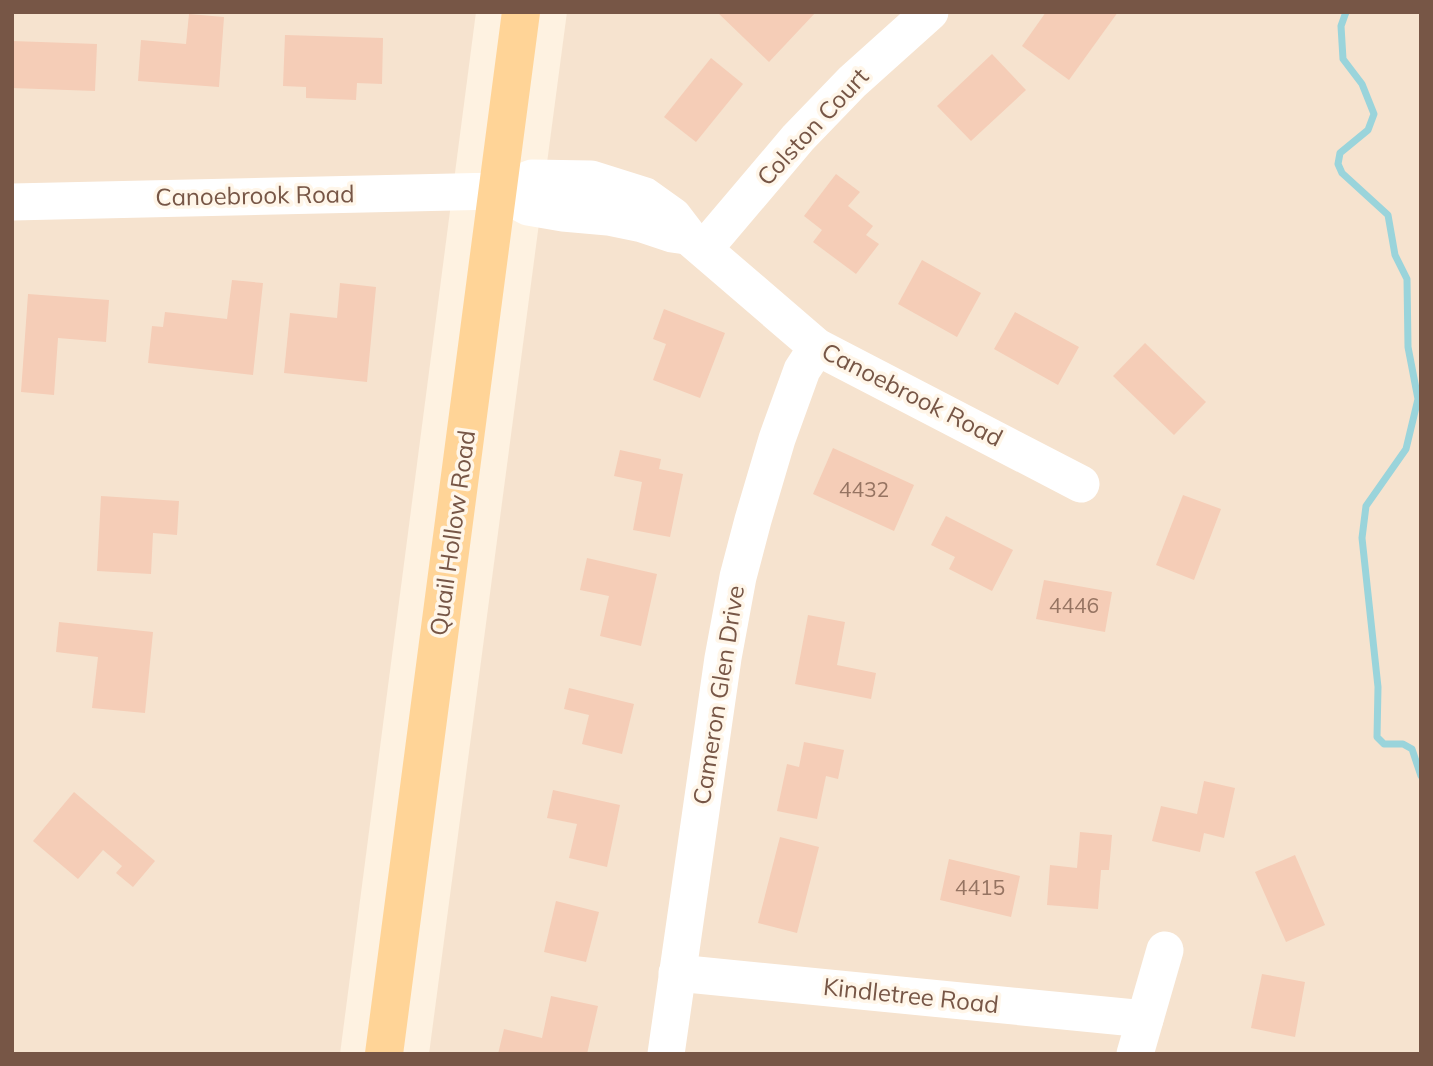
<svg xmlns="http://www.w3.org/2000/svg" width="1433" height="1066" viewBox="0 0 1433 1066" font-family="Mulish,sans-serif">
<rect width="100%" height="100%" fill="#fef2e1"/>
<g fill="#f6e3cf">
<path d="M12,12H476L340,1054H12Z"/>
<path d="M567,12H1421V1054H429Z"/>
</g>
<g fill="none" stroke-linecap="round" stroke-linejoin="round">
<path stroke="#9ad4db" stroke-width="7" d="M1346,12L1341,26L1343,59L1362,84L1374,114L1368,130L1340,153L1338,164L1342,173L1388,215L1395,255L1407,279L1408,347L1418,399L1406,449L1366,506L1362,538L1378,687L1377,737L1384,744H1403L1412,749L1421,776"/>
</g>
<g fill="#f5cdb7">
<path d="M717,12H816L769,62Z"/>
<path d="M1046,12H1118L1069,80L1022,46Z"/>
<path d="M189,14L224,17L219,87L138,81L141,40L186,44Z"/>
<path d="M285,35L383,38L382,84L357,83L356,100L306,98V87L283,86Z"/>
<path d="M12,41L97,44L95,91L12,88Z"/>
<path d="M992,54L1026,90L971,141L937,106Z"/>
<path d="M711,58L743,84L696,142L664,117Z"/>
<path d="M836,174L860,192L848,206L873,226L866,235L879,244L856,274L813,242L822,230L804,216Z"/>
<path d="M922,260L981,293L957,337L898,304Z"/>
<path d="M232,280L263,283L253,375L148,363L152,326L163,327L165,312L227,319Z"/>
<path d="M340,283L376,287L367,382L284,373L290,313L337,318Z"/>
<path d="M28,294L109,300L106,342L58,338L54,395L21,392Z"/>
<path d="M664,309L725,333L700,398L653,380L666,344L653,339Z"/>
<path d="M1015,312L1079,347L1058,385L994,349Z"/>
<path d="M1145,343L1206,402L1174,435L1113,376Z"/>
<path d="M833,448L914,485L894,531L813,494Z"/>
<path d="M620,450L661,459L659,469L683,474L670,537L633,530L642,482L614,476Z"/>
<path d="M1183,495L1221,509L1194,580L1156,565Z"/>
<path d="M101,496L179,501L177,535L153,533L151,574L97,571Z"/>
<path d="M946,516L1013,550L992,591L949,569L955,557L931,545Z"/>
<path d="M587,558L657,574L641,646L600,636L609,596L580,590Z"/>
<path d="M1044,580L1112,592L1105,632L1036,619Z"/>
<path d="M808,615L845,622L837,665L876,673L871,699L795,684Z"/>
<path d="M59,622L153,632L145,713L92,708L98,657L56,652Z"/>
<path d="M569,688L634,704L622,754L582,744L589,715L564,709Z"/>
<path d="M804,742L844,750L838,779L826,776L817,819L777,811L787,764L799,767Z"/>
<path d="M1204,781L1235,788L1224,838L1204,833L1200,852L1152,841L1161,806L1197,814Z"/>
<path d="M553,790L620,805L607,867L569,858L577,824L547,818Z"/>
<path d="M74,792L155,861L133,887L116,873L122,866L103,850L78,879L33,841Z"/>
<path d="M1080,832L1112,835L1109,870H1101L1098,909L1047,905L1050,865L1077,868Z"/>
<path d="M780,837L819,847L797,933L758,923Z"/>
<path d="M1295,855L1325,925L1286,942L1255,872Z"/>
<path d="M949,859L1020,876L1011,917L940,900Z"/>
<path d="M556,901L599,912L586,962L544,952Z"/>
<path d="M1262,974L1305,982L1295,1037L1251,1028Z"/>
<path d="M551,996L598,1006L587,1054H498L504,1029L542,1038Z"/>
</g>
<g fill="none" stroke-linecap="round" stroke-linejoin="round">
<g stroke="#fff" stroke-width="37">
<path d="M498,191L528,207L563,213L608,217L642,224L672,234L686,236"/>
<path d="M12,202L498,191L532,178L591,179L645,196L673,216L689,237L817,347L1081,484"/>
<path d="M704,249L798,138L852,82L930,12"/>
<path d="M677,973L1145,1019"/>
<path d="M666,1054L723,658L738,577L753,520L777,439L802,370L817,347"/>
<path d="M1135,1054L1165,950"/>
</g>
<path stroke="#ffd497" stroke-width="38" d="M384,1054L521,12"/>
</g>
<g text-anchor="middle" stroke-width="7" stroke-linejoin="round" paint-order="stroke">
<g font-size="21" fill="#967462">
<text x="864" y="497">4432</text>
<text x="1074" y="613">4446</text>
<text x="980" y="895">4415</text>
</g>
<g font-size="24" fill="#775646" stroke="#fff6e9">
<text transform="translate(813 127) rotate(-47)" y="8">Colston Court</text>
<text transform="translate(255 196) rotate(-1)" y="8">Canoebrook Road</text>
<text transform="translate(912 395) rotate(27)" y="8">Canoebrook Road</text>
<text transform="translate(453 533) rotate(-82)" y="8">Quail Hollow Road</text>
<text transform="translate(719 695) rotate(-81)" y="8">Cameron Glen Drive</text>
<text transform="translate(911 996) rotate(6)" y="8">Kindletree Road</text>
</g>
</g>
<rect width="1433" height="1066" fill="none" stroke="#775646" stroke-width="28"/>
</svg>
